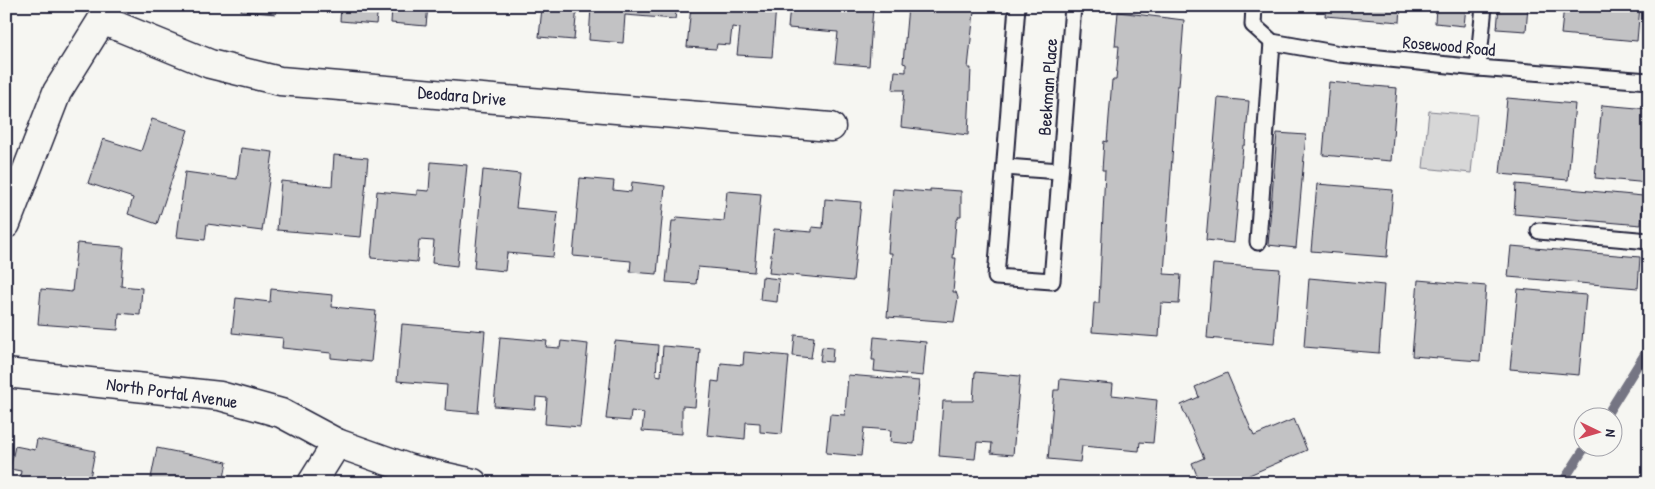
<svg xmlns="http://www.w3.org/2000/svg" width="1655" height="489" viewBox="0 0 1655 489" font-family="'Patrick Hand',sans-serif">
<rect width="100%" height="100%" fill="#f6f6f2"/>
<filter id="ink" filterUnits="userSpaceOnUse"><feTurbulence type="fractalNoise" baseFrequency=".02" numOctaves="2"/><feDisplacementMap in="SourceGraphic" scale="10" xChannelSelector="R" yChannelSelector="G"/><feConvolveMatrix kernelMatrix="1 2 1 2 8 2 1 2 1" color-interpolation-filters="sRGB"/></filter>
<g filter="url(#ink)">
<path fill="#d7d7d7" stroke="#7c7c89" d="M1429,111L1477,115L1471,173L1423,168Z"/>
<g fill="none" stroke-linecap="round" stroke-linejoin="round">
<g stroke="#757583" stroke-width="9">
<path d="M1606,416L1649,347"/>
<path d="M1562,483L1586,446"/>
</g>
</g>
<g fill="#c2c2c4" stroke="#22223b">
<path d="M242,6H276V14L241,11Z"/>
<path d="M341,6H378L376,24L340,21Z"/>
<path d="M392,6H428L426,26L391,23Z"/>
<path d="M577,6L574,40L539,37L542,8L526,7Z"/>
<path d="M591,6H677L675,19L625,15L623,43L589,40Z"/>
<path d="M691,6H776L772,57L737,55L740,28L732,27L730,45L717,44L716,49L687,47Z"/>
<path d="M790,6H873L869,66L835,63L838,32L788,28Z"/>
<path d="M908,6H973L972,11H974L968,68H971L968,135L901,127L904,90H893L895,71L906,72V64L903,63Z"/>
<path d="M1326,6H1401L1400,22L1325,16Z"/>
<path d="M1436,6H1466L1464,26L1435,23Z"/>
<path d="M1499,6H1528L1526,31L1497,29Z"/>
<path d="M1564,6H1640L1637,41L1561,34Z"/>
<path d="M1118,12L1184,20L1179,86H1177L1164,274L1181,275L1179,304L1161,303L1159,337L1092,332L1094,303H1099L1105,170H1102L1104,141L1107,142L1112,80H1116L1119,46H1115Z"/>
<path d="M1329,82L1397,88L1391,161L1323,155Z"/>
<path d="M1218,98L1249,101L1245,145H1243L1234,243L1206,240Z"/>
<path d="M1507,98L1575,104L1568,180L1500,174Z"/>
<path d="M1602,105L1649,109V183L1595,178Z"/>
<path d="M152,119L188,130L157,224L128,214L133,198L88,183L103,139L141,151Z"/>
<path d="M1277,133L1306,135L1296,248L1268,245Z"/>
<path d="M241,148L273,152L262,231L207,224L205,240L177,237L185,172L237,179Z"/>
<path d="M334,155L368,158L361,237L277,230L281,181L332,186Z"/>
<path d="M431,162L467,165L457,266L432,263L434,241L419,240L417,262L371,258L377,191L417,195V190L429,191Z"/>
<path d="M483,170L520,174L516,208L558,212L553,257L507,253L505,271L474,268Z"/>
<path d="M580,178L614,181L613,190L631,192L632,182L665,186L657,274L630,272L631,261L573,256Z"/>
<path d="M1317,184L1393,190L1387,257L1311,251Z"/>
<path d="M1516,184L1643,196L1641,225L1514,214Z"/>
<path d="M893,189L930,192V189L961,191V216H959L956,222L953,258H956L953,292H956L958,298L954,322L887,317L892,253H888Z"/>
<path d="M727,191L761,194L754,272L698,267L696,284L666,282L672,221H676L677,217L724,221Z"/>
<path d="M825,199L861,202L853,281L769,273L774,229L812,232V227L823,228Z"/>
<path d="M77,243L124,247L121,286L142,288L140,315L119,313L118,330L38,324L41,289L72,292Z"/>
<path d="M1511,246L1640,257L1638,288L1508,277Z"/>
<path d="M1213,264L1280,269L1274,344L1207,338Z"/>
<path d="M762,277L779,279L777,302L760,300Z"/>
<path d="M1309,278L1384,285L1379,353L1304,347Z"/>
<path d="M1418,280L1486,286L1480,361L1412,356Z"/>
<path d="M271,289L333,295L332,307L376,311L371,362L331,358V353L282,348L283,338L232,333L236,298L270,302Z"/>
<path d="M1518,289L1586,295L1579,375L1510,369Z"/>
<path d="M402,324L485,331L478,413L445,410L447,385L397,381Z"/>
<path d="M795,335L814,337L811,358L793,356Z"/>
<path d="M500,337L547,341L546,347L560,348L561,341L588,344L580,427L545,424L547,398L536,397L535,409L494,406Z"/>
<path d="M874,337L926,342L923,376L874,371L875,360H872Z"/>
<path d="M615,341L658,345L656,375L661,376L663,346L700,349L695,407L682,406V434L642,431L644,413L631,411L630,421L606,419Z"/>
<path d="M822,347L833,348L832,362L820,361Z"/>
<path d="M744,352L789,356L782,434L760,432V423L746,422L745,439L707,435L712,381L719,382L721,363L743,365Z"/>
<path d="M975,372L1020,376L1013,455L991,453L992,443L977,442L975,459L939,456L943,401H973Z"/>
<path d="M1227,373L1254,436L1294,419L1307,450L1231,483H1200L1192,463L1204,458L1181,405L1199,397L1195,387Z"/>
<path d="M848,375L919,381L914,444L890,442L891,430L864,428L861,456L826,453L830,414L845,415Z"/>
<path d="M1060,379L1113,384L1112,395L1157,400L1153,443L1140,442L1139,451L1082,446L1080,462L1048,459L1054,390H1059Z"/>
<path d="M37,439L95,451L89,483H19L21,471L10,469L15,446L35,450Z"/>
<path d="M157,448L227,462L223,483H150Z"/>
</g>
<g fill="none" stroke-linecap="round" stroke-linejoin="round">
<g stroke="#22223b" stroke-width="19">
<g id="lane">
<path d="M1017,6L996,277L1052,281L1073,6"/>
<path d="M1254,6L1253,25L1272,42L1340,54L1478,68L1649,81"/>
<path d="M1478,68L1484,6"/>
<path d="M1005,167L1060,171"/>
<path d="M1539,231L1649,241"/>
<path d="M1258,242L1272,42"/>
</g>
</g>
<g stroke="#22223b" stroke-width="31">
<g id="street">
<path d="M102,20L210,64L280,81L831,127"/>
<path d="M6,224L57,92L102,20L107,6"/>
<path d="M6,373L220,396L281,413L337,443L410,469L473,483"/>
<path d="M312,483L337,443"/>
</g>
</g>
<use href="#lane" stroke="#f6f6f2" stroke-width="15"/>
<use href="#street" stroke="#f6f6f2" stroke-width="28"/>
</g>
</g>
<g text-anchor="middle" stroke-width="4.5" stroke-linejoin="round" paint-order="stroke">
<g font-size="18" fill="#22223b" stroke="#f6f6f2">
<text transform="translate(1449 46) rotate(5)" y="6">Rosewood Road</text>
<text transform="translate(1048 87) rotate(-86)" y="6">Beekman Place</text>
<text transform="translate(462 96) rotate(5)" y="6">Deodara Drive</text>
<text transform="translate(172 393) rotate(8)" y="6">North Portal Avenue</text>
</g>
</g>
<rect width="1655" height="489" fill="none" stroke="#f6f6f2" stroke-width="25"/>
<rect x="12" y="12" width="1630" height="464" fill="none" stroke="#22223b" stroke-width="2" filter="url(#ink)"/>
<g transform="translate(1598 432) rotate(95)"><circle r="24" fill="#f6f6f2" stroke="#a1a1a9"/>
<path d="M0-4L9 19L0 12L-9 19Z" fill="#d1495b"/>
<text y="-8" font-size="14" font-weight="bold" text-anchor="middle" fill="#22223b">N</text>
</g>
</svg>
